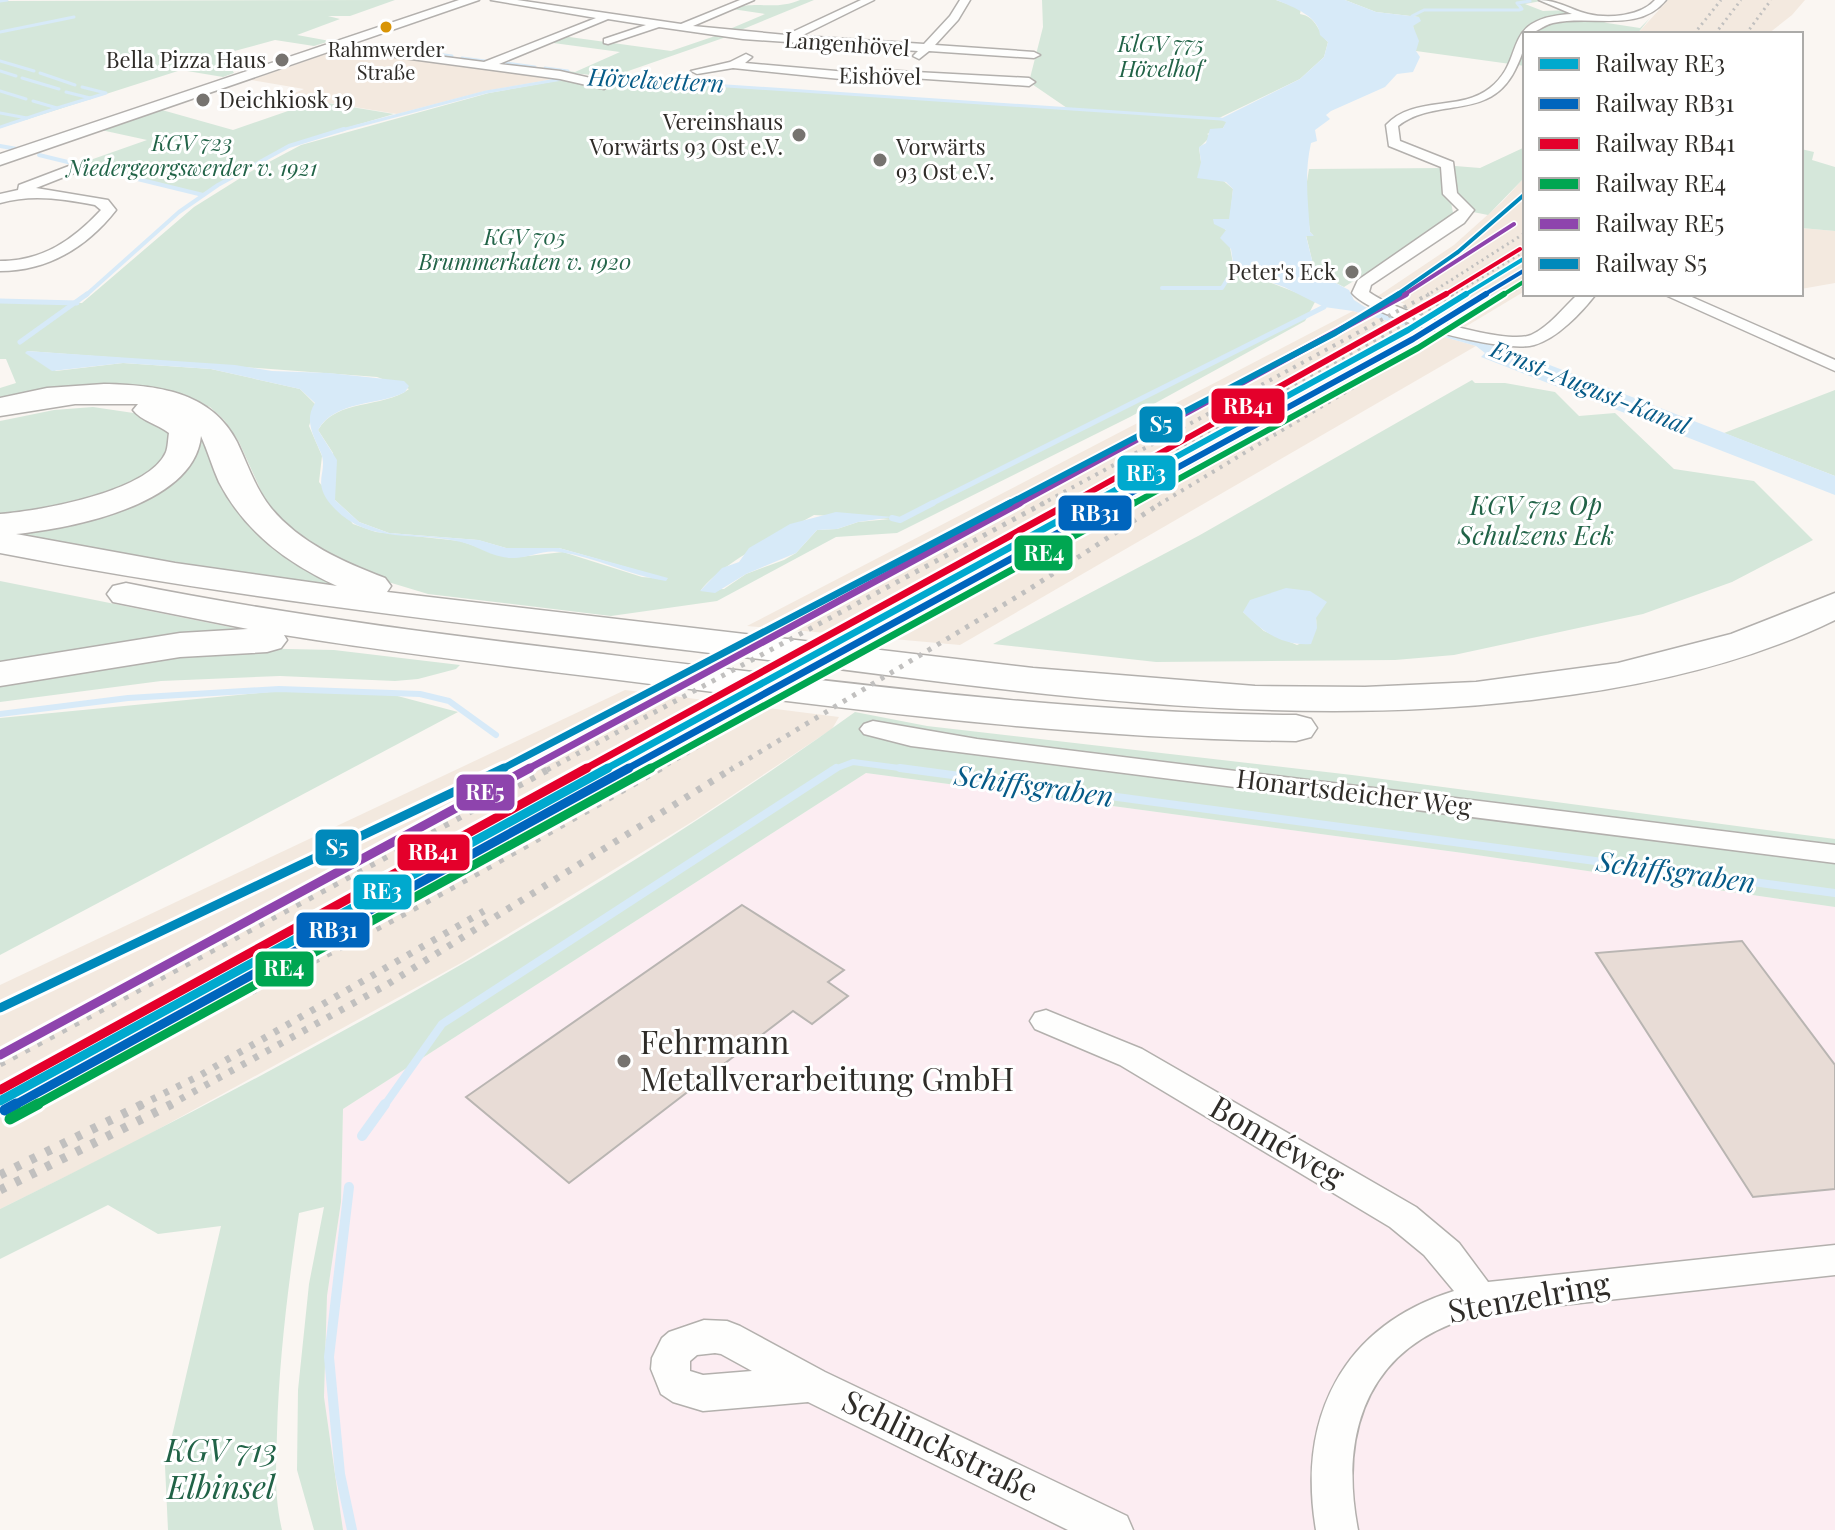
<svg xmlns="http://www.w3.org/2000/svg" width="1835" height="1530" viewBox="0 0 1835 1530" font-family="'Playfair Display',serif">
<rect width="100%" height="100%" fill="#faf6f2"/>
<g fill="#f3e9df">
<path d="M1668,0H1805L1792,15L1768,34H1637Z"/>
<path d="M341,49L560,78L485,91L397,114L287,96L304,89L251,80Z"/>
<path d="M1525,177V291L1465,327L1398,308L1405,304L1378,296L1454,245L1502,202Z"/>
<path d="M1801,228L1835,231V283L1801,289Z"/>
<path d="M1353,311L1476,346L960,645L747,626Z"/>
<path d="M625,690L839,717L832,729L695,820L461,963L126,1147L0,1209V985Z"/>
</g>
<path fill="#fcedf2" d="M866,773L1463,853L1835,907V1530H343L324,1397L327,1296L341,1202L343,1109Z"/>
<g fill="#d5e7da" fill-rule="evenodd">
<path d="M0,0L4,1L395,0L350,16H328L340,19L297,35L330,41L314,46L275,40L227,53L257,59L231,68L234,73L223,77L181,70L0,128Z"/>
<path d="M800,0H814L736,32L725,31L765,14L732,9C758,0 774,11 800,0Z"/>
<path d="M1042,0H1276L1301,9L1300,14C1317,17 1317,31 1328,42L1324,57L1300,79L1219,118L1227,122L1223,128L1207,134L1211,136L1199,148L1201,162L1233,189L1230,219H1214L1227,231L1234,269L1316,300L1305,321L1130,417L897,533L836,537L717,601L611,616L428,594L365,575L313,550L271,513L239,442L224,420L210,407L166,392L0,402V388L16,383L6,359H0V300L82,303L194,207L250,172L301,145L489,93L567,79L600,89L638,80L1067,108L1029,82L1043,27ZM27,351L377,377L409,389C382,409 337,398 318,430L333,453L335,500L359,522L389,533L478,540L506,548H559L668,579L642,577L563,552L510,558L460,541L376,532L353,524L319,482L322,456L309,426L316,405L300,389L211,369L123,363L56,371ZM814,515L890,519L858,522L837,529L817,530L796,553L784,560L746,574L724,589L701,590C722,563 782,533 814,515Z"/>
<path d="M1345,0H1538L1541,1L1525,4L1543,11L1569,10L1607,23L1640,28L1650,18L1637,34H1525V66L1416,51L1413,25L1419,17L1376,12Z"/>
<path d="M721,34L729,36L611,77L492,65L498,62L575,72L620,52L546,42L562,36L671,51Z"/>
<path d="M303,99L394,114L288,145L200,195L76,165L147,140L101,130L162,110L233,130L288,111Z"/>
<path d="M1525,147V177L1488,215L1473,212L1452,192L1455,166L1480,168Z"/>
<path d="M1801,149L1814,152L1812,160L1835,167V231L1801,228Z"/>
<path d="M1445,168L1453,213L1397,254L1344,287L1326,278L1313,264L1306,235H1313L1310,232L1305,194L1309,169Z"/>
<path d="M1472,380L1475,383H1505L1555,392L1579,416L1615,413L1674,469L1754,481L1813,540L1732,582L1643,614L1454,655L1395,660L1156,662L993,644L1200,535ZM1243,612L1316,618C1318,634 1311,639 1297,645L1264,631Z"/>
<path d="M1835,390V476L1724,433Z"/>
<path d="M93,407L147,415L169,426L171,459L124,492L0,520V421L54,410Z"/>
<path d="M206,437L224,482L344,585L339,588L179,565L5,534L193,459L201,438Z"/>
<path d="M0,581L265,634L0,667Z"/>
<path d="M242,648L334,650L460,665L456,669L418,679L395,681L280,676L161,681L0,702V681Z"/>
<path d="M280,691L390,694L458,712L0,955V718Z"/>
<path d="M855,712L927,726L1352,775L1835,839V907L1463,853L866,773L343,1109L341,1202L327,1296L324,1397L343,1530H314L297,1470L298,1390L309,1284L324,1207L299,1213C288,1286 279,1359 277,1433C276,1468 274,1496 282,1530H168L165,1466L221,1226L158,1234L108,1205L0,1259V1209C292,1065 591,902 855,712Z"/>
</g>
<g fill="#d7eaf8">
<path d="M1276,0H1345L1376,12L1419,17L1421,21L1413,26L1419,41L1416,51L1420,57L1413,72L1397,74L1385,87L1331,111L1326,115L1330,119L1315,130L1317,141L1311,143C1304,174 1308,201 1310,232L1314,236H1306L1313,264L1326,278L1349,290L1354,300L1365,307L1511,350L1835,476V495L1481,357L1485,353L1476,346L1353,311L1324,307L1284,287L1234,269L1231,249L1220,238L1226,230L1214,224L1213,219H1229L1233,189L1226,182L1197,178L1201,162L1199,147L1206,143L1210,129L1223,128L1226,122L1220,120L1222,118L1300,79L1324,57L1328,42L1320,35C1319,17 1294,7 1276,0Z"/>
<path d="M27,351L235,365L272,371L329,373L404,381L409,386L405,392C378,406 335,400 318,430L337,460L335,500L359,522L389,533L479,540L506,548H559L668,578L666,581C630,576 596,557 560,552C544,549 529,558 513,558C492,558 479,546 461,542C417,531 370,545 335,509C309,482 329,474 321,453C313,435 304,420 315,403L300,389L211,369L123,363L52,371L25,353Z"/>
<path d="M836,512L893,517L858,522L837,529L817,530L796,553L746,574L715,593L700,591L722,568L739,562L749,548L790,524Z"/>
<path d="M1286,588L1310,591L1327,602L1316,618L1317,628L1311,644C1283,646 1262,632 1243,612L1250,600Z"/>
</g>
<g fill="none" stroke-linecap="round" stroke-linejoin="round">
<g stroke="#d7eaf8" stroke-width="3">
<path d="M0,1L7,0"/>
<path d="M1412,16L1424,10H1519L1522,9L1517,3L1530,1"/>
<path d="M0,32L74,17"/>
<path d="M430,53L452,56"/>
<path d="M462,58L485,61"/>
<path d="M0,61L34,71"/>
<path d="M499,62L535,67"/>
<path d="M545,68L568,71"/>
<path d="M0,71L16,76"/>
<path d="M40,73L75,85"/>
<path d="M22,78L59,89"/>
<path d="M608,78L1221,119"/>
<path d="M82,87L106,93L90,98"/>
<path d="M0,91L26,99"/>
<path d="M57,108L90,98L66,92"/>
<path d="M0,113L27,118L0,127"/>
<path d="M27,118L57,108L33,101"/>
<path d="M338,131L486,92L568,78"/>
</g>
<g stroke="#d7eaf8" stroke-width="4">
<path d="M0,146L17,149"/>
<path d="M39,155L203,195"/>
<path d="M1162,288H1222L1230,275L1251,272"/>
<path d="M85,296L179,212L218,185L289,146L344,129"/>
</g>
<g stroke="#d7eaf8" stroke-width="5">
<path d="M0,301L77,303"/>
<path d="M20,342L87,294"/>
<path d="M929,505L1324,307"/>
</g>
<g stroke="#d7eaf8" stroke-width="6">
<path d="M892,518L900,520L933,503"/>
<path d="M0,714L128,698L279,689L420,694L449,701L496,735"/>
<path d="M832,770L853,762L915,770"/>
</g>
<g stroke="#d7eaf8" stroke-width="8">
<path d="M900,768L1835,893"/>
<path d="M384,1106L442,1024L836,768"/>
</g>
<g stroke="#d7eaf8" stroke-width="10">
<path d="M362,1136L385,1104"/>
<path d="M349,1187L329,1357L340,1474L352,1530"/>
</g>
</g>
<g fill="#e8dcd6" stroke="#b9b5b2" stroke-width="2">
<path d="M742,905L844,970L828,982L848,996L812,1024L793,1011L569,1183L466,1097Z"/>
<path d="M1742,941L1835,1065V1189L1753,1197L1596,953Z"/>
</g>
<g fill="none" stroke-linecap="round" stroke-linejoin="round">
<g stroke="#b3b0ad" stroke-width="3">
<g id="minor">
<path d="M491,0H517L681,24L740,0H754L693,26L786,35L861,0H874L801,36L924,44L950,16L960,0H970L958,20L935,45L1034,52L1040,55L1034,58L929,51L919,59L913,56L918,51L743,39L659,27L608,44L604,43V39L646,25L608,19L499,64L560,71L608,82L610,85L604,89L560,79L336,49L330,46L336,43L484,62L596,18Z"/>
<path d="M1539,0C1558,0 1571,10 1588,14C1609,19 1641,16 1655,0H1666C1638,34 1592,14 1553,23C1543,25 1536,34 1525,34C1525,48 1521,58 1515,70C1489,122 1437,96 1398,126L1400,141L1453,162L1457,193L1474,210L1464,223L1371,285L1369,292C1392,310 1504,346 1531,335C1549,327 1564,307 1578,294H1596C1582,312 1557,339 1534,345C1501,354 1374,319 1352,293L1358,280L1459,210L1443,194L1441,167L1389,146L1386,125C1414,95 1460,112 1490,88C1528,58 1498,18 1572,14Z"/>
<path d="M746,54L752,57L745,63L870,74L897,71L1029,78L1035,82L1029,86L897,77L870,82L733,68L697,74L691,71L730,62Z"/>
<path d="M69,166L76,170L74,173L36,188L108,200L116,210C87,247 48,271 0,271V261C43,261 73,240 101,210L95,205C61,199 33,194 0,203V194L18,190L19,185Z"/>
<path d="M1663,294H1685L1835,360V371Z"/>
<path d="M873,721L977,739L1835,845V863L911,746L864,734L860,729L864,724Z"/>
<path d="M1046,1010L1142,1049L1416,1207L1459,1243L1488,1282L1835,1245V1275L1499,1312C1483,1315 1466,1318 1451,1324C1361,1360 1341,1443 1358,1530H1316C1297,1418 1342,1326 1454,1291L1424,1255L1390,1227L1120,1065L1035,1029L1030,1021L1035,1013Z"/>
<path d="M704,1320L727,1321L740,1326L825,1372L1127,1516L1133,1530H1068L808,1402L703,1411L673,1402L661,1394L651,1369L652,1358L662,1338L669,1332ZM715,1353L721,1354L752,1371L703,1375L690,1371V1361L697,1355Z"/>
</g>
</g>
<g stroke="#b3b0ad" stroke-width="3">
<path id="tertiary" d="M459,0H479L0,165V154Z"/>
</g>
<g stroke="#b3b0ad" stroke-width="3">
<g id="trunk">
<path d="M104,384C156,385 211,391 237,442C248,465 255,488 271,508C300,543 343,562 385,578L391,586L387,592L1033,668L1255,686L1365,687L1476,682L1618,663L1731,634L1835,593V620C1743,665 1640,687 1539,699C1259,734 980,685 702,652C467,624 233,598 0,553V514C39,511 149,492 166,452C168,447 168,439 169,433C158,424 141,421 133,410L138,404H75L0,416V398L47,388ZM201,436C208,451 212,467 219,482C245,532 287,563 337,586L175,563L16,534C72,528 194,505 201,436Z"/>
<path d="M126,583C314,621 504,642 694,665C895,689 1094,714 1296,715L1311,719L1317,728L1311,737L1296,741C1095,739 897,715 698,690C560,672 421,657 284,635L287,640L281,648L267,652L180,657L0,686V662L180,633L248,629L113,602L107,594L113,586Z"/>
</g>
</g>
<use href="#minor" fill="#fefefd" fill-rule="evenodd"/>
<use href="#tertiary" fill="#fefefd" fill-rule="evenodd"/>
<use href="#trunk" fill="#fefefd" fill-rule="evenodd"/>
<g stroke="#c1c0bf" stroke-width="3" stroke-dasharray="2 4" stroke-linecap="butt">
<path d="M1694,34L1721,0"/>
<path d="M1715,34L1741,0"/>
<path d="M1746,34L1771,0"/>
<path d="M1426,296L1525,233"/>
<path d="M1451,296L1525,251"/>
<path d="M1504,296L1525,284"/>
</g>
<g stroke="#c1c0bf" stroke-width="4" stroke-dasharray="3 6" stroke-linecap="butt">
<path d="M1040,505L1429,294"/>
<path d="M1073,505L1399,328L1454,294"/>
<path d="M1116,505L1365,367"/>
<path d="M1158,505L1508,294"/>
</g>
<g stroke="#c1c0bf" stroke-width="5" stroke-dasharray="4 7" stroke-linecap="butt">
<path d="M547,770L1044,503"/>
<path d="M586,770L1077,503"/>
<path d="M657,770L1120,503"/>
<path d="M730,770L1028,590L1161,503"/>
</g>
<g stroke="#c1c0bf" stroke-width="7" stroke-dasharray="5 9" stroke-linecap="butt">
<path d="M0,1064L551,768"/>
<path d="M56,1069C116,1046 179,1026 238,998C383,930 521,848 661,768"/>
<path d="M0,1089L590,768"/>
<path d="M139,1106L197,1077L484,911"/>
<path d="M168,1106L388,984L733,768"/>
</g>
<g stroke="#c1c0bf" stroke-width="9" stroke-dasharray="6 11" stroke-linecap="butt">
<path d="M0,1175L143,1104"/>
<path d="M0,1190L172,1104"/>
</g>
<g stroke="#fff" stroke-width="7">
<path id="rail-1-far3" d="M1463,296L1525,258"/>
</g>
<g stroke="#fff" stroke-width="10">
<path id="rail-1-far2" d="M1088,505L1408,330L1466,294"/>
</g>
<g stroke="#fff" stroke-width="12">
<path id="rail-1-far1" d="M604,770L1091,503"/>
</g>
<g stroke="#fff" stroke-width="15">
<path id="rail-1" d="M0,1101L608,768"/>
</g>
<g stroke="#fff" stroke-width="7">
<path id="rail-2-far4" d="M1482,296L1525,270"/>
</g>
<g stroke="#fff" stroke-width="10">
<path id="rail-2-far3" d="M1109,505L1413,339L1486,294"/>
</g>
<g stroke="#fff" stroke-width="12">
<path id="rail-2-far2" d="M625,770L1113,503"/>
</g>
<g stroke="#fff" stroke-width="15">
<path id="rail-2-far1" d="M13,1106L629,768"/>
</g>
<g stroke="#fff" stroke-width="17">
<path id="rail-2" d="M5,1110L16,1104"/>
</g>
<g stroke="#fff" stroke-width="7">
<path id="rail-3-far3" d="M1443,296L1520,249"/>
</g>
<g stroke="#fff" stroke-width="10">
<path id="rail-3-far2" d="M1067,505L1446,294"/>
</g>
<g stroke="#fff" stroke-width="12">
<path id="rail-3-far1" d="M583,770L1070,503"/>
</g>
<g stroke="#fff" stroke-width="15">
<path id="rail-3" d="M0,1090L587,768"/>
</g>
<g stroke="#fff" stroke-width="7">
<path id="rail-4-far4" d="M1501,296L1525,281"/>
</g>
<g stroke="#fff" stroke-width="10">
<path id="rail-4-far3" d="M1131,505L1418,348L1504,294"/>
</g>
<g stroke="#fff" stroke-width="12">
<path id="rail-4-far2" d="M647,770L1134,503"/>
</g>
<g stroke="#fff" stroke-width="15">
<path id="rail-4-far1" d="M34,1106L651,768"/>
</g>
<g stroke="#fff" stroke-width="17">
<path id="rail-4" d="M10,1119L38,1104"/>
</g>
<g stroke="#fff" stroke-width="7">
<path id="rail-5-far3" d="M1402,296L1514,224"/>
</g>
<g stroke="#fff" stroke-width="10">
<path id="rail-5-far2" d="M1016,505L1406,294"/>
</g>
<g stroke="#fff" stroke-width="12">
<path id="rail-5-far1" d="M526,770L1020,503"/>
</g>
<g stroke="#fff" stroke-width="15">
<path id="rail-5" d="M0,1055L530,768"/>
</g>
<g stroke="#fff" stroke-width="7">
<path id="rail-6-far3" d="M1395,296L1458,252L1525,194"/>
</g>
<g stroke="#fff" stroke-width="10">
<path id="rail-6-far2" d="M1006,505L1335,333L1399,294"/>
</g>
<g stroke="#fff" stroke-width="12">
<path id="rail-6-far1" d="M500,770L1010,503"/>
</g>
<g stroke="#fff" stroke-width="15">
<path id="rail-6" d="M0,1008L504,768"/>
</g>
<use href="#rail-1-far3" stroke="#00a9ce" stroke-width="4"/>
<use href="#rail-1-far2" stroke="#00a9ce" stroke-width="6"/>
<use href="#rail-1-far1" stroke="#00a9ce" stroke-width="7"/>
<use href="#rail-1" stroke="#00a9ce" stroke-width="9"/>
<use href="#rail-2-far4" stroke="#0065bd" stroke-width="4"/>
<use href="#rail-2-far3" stroke="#0065bd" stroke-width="6"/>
<use href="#rail-2-far2" stroke="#0065bd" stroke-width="7"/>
<use href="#rail-2-far1" stroke="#0065bd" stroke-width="9"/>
<use href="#rail-2" stroke="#0065bd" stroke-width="11"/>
<use href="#rail-3-far3" stroke="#e4002b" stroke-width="4"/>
<use href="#rail-3-far2" stroke="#e4002b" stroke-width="6"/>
<use href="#rail-3-far1" stroke="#e4002b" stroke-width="7"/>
<use href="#rail-3" stroke="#e4002b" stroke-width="9"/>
<use href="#rail-4-far4" stroke="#00a651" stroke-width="4"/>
<use href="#rail-4-far3" stroke="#00a651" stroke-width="6"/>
<use href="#rail-4-far2" stroke="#00a651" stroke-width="7"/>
<use href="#rail-4-far1" stroke="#00a651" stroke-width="9"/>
<use href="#rail-4" stroke="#00a651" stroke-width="11"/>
<use href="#rail-5-far3" stroke="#8e44ad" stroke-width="4"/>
<use href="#rail-5-far2" stroke="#8e44ad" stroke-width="6"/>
<use href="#rail-5-far1" stroke="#8e44ad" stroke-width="7"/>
<use href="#rail-5" stroke="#8e44ad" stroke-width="9"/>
<use href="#rail-6-far3" stroke="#0089bb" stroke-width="4"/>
<use href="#rail-6-far2" stroke="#0089bb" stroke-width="6"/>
<use href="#rail-6-far1" stroke="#0089bb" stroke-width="7"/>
<use href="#rail-6" stroke="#0089bb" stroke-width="9"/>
</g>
<circle fill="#d99406" stroke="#fff" stroke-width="3" cx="386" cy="27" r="7"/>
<g fill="#76736f" stroke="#fff" stroke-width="3">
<circle cx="282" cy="60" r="8"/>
<circle cx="203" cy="100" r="8"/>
<circle cx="799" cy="135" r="8"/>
<circle cx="880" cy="160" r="8"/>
<circle cx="1352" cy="272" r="8"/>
<circle cx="624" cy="1061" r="8"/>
</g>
<g text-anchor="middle" stroke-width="6" stroke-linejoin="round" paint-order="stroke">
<g font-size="20" fill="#2f2c28" stroke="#fff">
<text x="386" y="57">Rahmwerder<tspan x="386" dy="23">Straße</tspan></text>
</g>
<g font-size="22" fill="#2f2c28" stroke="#fff">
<text transform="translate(847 44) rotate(4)" y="8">Langenhövel</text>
<text transform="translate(880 76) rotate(1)" y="8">Eishövel</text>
</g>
<g font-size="22" font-style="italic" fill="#216347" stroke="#fff">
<text x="1161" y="52">KlGV 775<tspan x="1161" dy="25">Hövelhof</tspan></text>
<text x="192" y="151">KGV 723<tspan x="192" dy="25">Niedergeorgswerder v. 1921</tspan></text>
<text x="525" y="245">KGV 705<tspan x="525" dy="25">Brummerkaten v. 1920</tspan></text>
</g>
<g font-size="22" fill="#2f2c28" stroke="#fff" text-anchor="end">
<text x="266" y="68">Bella Pizza Haus</text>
<text x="219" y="108" text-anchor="start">Deichkiosk 19</text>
<text x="783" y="130">Vereinshaus<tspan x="783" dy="25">Vorwärts 93 Ost e.V.</tspan></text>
<text x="896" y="155" text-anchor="start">Vorwärts<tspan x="896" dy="25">93 Ost e.V.</tspan></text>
<text x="1336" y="280">Peter's Eck</text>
</g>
<g font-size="24" font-style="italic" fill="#065b88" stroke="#fff">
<text transform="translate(656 81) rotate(3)" y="8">Hövelwettern</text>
<text transform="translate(1590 388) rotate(22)" y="8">Ernst-August-Kanal</text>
</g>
<g font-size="26" font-style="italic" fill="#216347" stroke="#fff">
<text x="1536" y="515">KGV 712 Op<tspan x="1536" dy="30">Schulzens Eck</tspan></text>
</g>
<g font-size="26" fill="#2f2c28" stroke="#fff">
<text transform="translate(1354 793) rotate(7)" y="9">Honartsdeicher Weg</text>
</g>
<g font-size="28" font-style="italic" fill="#065b88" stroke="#fff">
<text transform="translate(1034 786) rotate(8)" y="10">Schiffsgraben</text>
<text transform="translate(1676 872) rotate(8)" y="10">Schiffsgraben</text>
</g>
<g font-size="32" fill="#2f2c28" stroke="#fff" text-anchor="start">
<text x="640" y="1054">Fehrmann<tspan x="640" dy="37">Metallverarbeitung GmbH</tspan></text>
</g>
<g font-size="32" fill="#2f2c28" stroke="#fff">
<text transform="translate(1277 1142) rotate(30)" y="11">Bonnéweg</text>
<text transform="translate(1529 1298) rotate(-10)" y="11">Stenzelring</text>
<text transform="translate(940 1446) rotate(26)" y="11">Schlinckstraße</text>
</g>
<g font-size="32" font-style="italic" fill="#216347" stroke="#fff">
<text x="221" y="1462">KGV 713<tspan x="221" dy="37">Elbinsel</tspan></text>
</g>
</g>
<g stroke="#fff" stroke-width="3">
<rect x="1210" y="387" width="76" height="38" rx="8" fill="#e4002b"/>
<rect x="1138" y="405" width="46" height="39" rx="8" fill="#0089bb"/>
<rect x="1116" y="454" width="61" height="38" rx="8" fill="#00a9ce"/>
<rect x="1057" y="494" width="76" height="38" rx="8" fill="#0065bd"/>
<rect x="1013" y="534" width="61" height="38" rx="8" fill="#00a651"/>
<rect x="455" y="773" width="61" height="39" rx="8" fill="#8e44ad"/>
<rect x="314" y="828" width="46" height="39" rx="8" fill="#0089bb"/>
<rect x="396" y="833" width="75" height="39" rx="8" fill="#e4002b"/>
<rect x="352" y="873" width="61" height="38" rx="8" fill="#00a9ce"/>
<rect x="295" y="911" width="76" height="38" rx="8" fill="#0065bd"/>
<rect x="254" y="950" width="61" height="38" rx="8" fill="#00a651"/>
</g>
<g font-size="22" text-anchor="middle" font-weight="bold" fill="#fff">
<text x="1248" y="414">RB41</text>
<text x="1161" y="432">S5</text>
<text x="1146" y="481">RE3</text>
<text x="1095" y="521">RB31</text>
<text x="1044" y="561">RE4</text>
<text x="485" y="800">RE5</text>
<text x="337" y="855">S5</text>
<text x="433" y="860">RB41</text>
<text x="382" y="899">RE3</text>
<text x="333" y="938">RB31</text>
<text x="284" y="976">RE4</text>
</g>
<rect x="1523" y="32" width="280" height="264" fill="#ffffff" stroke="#acaba9" stroke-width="2"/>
<rect x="1539" y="58" width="40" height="12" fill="#00a9ce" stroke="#acaba9" stroke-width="2"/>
<text x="1595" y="72" font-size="24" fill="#2f2c28">Railway RE3</text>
<rect x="1539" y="98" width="40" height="12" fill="#0065bd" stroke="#acaba9" stroke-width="2"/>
<text x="1595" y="112" font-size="24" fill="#2f2c28">Railway RB31</text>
<rect x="1539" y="138" width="40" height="12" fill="#e4002b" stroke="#acaba9" stroke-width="2"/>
<text x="1595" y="152" font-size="24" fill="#2f2c28">Railway RB41</text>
<rect x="1539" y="178" width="40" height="12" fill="#00a651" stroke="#acaba9" stroke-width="2"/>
<text x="1595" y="192" font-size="24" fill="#2f2c28">Railway RE4</text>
<rect x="1539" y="218" width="40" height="12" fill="#8e44ad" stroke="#acaba9" stroke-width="2"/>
<text x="1595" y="232" font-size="24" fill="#2f2c28">Railway RE5</text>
<rect x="1539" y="258" width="40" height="12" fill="#0089bb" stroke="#acaba9" stroke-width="2"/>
<text x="1595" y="272" font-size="24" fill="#2f2c28">Railway S5</text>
</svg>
